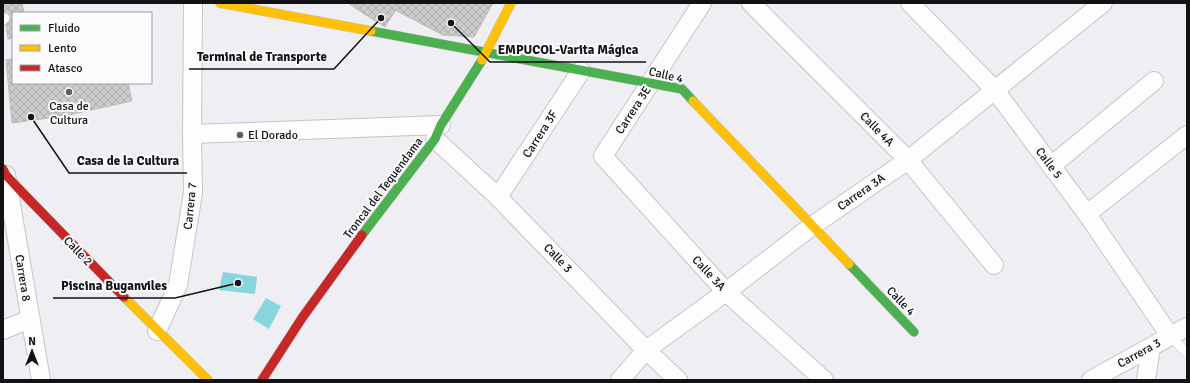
<svg xmlns="http://www.w3.org/2000/svg" width="1190" height="383" viewBox="0 0 1190 383" font-family="Signika,sans-serif">
<defs>
<pattern id="building-cross-hatch" width="8" height="8" patternUnits="userSpaceOnUse"><rect width="8" height="8" fill="#cccbcc"/><path d="M0 0l8 8M0 8l8-8" fill="none" stroke="#aeadae"/></pattern>
</defs>
<rect width="100%" height="100%" fill="#efeff3"/>
<g fill="#87d5dd">
<path d="M223,272L257,277L255,294L219,290Z"/>
<path d="M266,298L281,306L269,329L253,319Z"/>
</g>
<g fill="url(#building-cross-hatch)" stroke="#bcbbbd">
<path d="M3,3H22L24,13H13V38L8,39Z"/>
<path d="M348,3H363L358,10Z"/>
<path d="M363,3H400L385,27L358,10Z"/>
<path d="M400,3H493L474,37L443,35L395,10Z"/>
<path d="M13,59V83H128L132,101L64,116L12,123L6,60Z"/>
</g>
<g fill="none" stroke-linecap="round" stroke-linejoin="round">
<g stroke="#c5c5c8" stroke-width="10">
<g id="lane">
<path d="M3,20L5,18"/>
<path d="M1170,336L1187,353"/>
</g>
</g>
<g stroke="#c5c5c8" stroke-width="20">
<g id="street">
<path d="M702,3L603,156L726,292L824,380"/>
<path d="M751,3L908,160L994,265"/>
<path d="M910,3L995,90L1087,214L1170,336"/>
<path d="M192,134L441,125"/>
<path d="M435,139L498,197L646,350L678,380"/>
<path d="M1051,166L1154,81"/>
<path d="M6,175L41,380"/>
<path d="M498,197L581,71"/>
<path d="M1087,214L1187,135"/>
<path d="M3,330L30,319"/>
<path d="M157,331L178,285L193,193L192,134L193,3"/>
<path d="M620,380L646,350L726,292L812,226L908,160L1103,3"/>
<path d="M1091,380L1187,327"/>
<path d="M1146,380L1151,347"/>
</g>
</g>
<g stroke="#c5c5c8" stroke-width="10">
<g id="fast">
<path d="M371,31L682,89L693,101"/>
<path d="M362,235L435,139L441,125L482,60"/>
<path d="M849,264L914,332"/>
</g>
</g>
<g stroke="#c5c5c8" stroke-width="10">
<g id="slow">
<path d="M220,3L371,31"/>
<path d="M482,60L511,3"/>
<path d="M693,101L849,264"/>
<path d="M124,297L208,380"/>
</g>
</g>
<g stroke="#c5c5c8" stroke-width="10">
<g id="jam">
<path d="M3,169L6,175L18,188L124,297"/>
<path d="M262,380L302,318L362,235"/>
</g>
</g>
<use href="#lane" stroke="#fdfdfd" stroke-width="9"/>
<use href="#street" stroke="#fdfdfd" stroke-width="18"/>
<use href="#fast" stroke="#4caf50" stroke-width="9"/>
<use href="#slow" stroke="#ffc107" stroke-width="9"/>
<use href="#jam" stroke="#c62828" stroke-width="9"/>
</g>
<g fill="#5f5f62" stroke="#fbfbfe" stroke-width="1.5">
<circle cx="69" cy="92" r="4"/>
<circle cx="240" cy="135" r="4"/>
</g>
<g text-anchor="middle" stroke-width="4" stroke-linejoin="round" paint-order="stroke">
<g font-size="12" fill="#121214" stroke="#fbfbfe">
<text transform="translate(666 75) rotate(14)" y="4">Calle 4</text>
<text transform="translate(633 110) rotate(-57)" y="4">Carrera 3E</text>
<text transform="translate(877 129) rotate(45)" y="4">Calle 4A</text>
<text transform="translate(540 134) rotate(-57)" y="4">Carrera 3F</text>
<text transform="translate(1049 163) rotate(53)" y="4">Calle 5</text>
<text transform="translate(383 188) rotate(-53)" y="4">Troncal del Tequendama</text>
<text transform="translate(861 192) rotate(-35)" y="4">Carrera 3A</text>
<text transform="translate(190 206) rotate(-84)" y="4">Carrera 7</text>
<text transform="translate(78 251) rotate(46)" y="4">Calle 2</text>
<text transform="translate(558 258) rotate(46)" y="4">Calle 3</text>
<text transform="translate(709 273) rotate(47)" y="4">Calle 3A</text>
<text transform="translate(23 278) rotate(81)" y="4">Carrera 8</text>
<text transform="translate(901 301) rotate(46)" y="4">Calle 4</text>
<text transform="translate(1139 353) rotate(-29)" y="4">Carrera 3</text>
</g>
<g font-size="12" fill="#121214" stroke="#fbfbfe">
<text x="69" y="110">Casa de<tspan x="69" dy="14">Cultura</tspan></text>
<text x="248" y="139" text-anchor="start">El Dorado</text>
</g>
</g>
<path fill="none" stroke="#121214" stroke-width="1.5" d="M451 23L490 62H646M381 18L334 69H189M31 117L69 173H187M238 283L175 298H53"/>
<g fill="#121214" stroke="#fbfbfe" stroke-width="1.5">
<circle cx="451" cy="23" r="4"/>
<circle cx="381" cy="18" r="4"/>
<circle cx="31" cy="117" r="4"/>
<circle cx="238" cy="283" r="4"/>
</g>
<g font-size="13" text-anchor="middle" font-weight="bold" fill="#121214" stroke="#fbfbfe" stroke-width="4" stroke-linejoin="round" paint-order="stroke">
<text x="568" y="54">EMPUCOL-Varita Mágica</text>
<text x="262" y="61">Terminal de Transporte</text>
<text x="128" y="165">Casa de la Cultura</text>
<text x="114" y="290">Piscina Buganviles</text>
</g>
<rect width="1190" height="383" fill="none" stroke="#121214" stroke-width="8"/>
<rect x="12" y="12" width="140" height="72" fill="#fbfbfe" stroke="#9e9ea0"/>
<rect x="20" y="25" width="20" height="6" fill="#4caf50" stroke="#9e9ea0"/>
<text x="48" y="32" font-size="12" fill="#121214">Fluido</text>
<rect x="20" y="45" width="20" height="6" fill="#ffc107" stroke="#9e9ea0"/>
<text x="48" y="52" font-size="12" fill="#121214">Lento</text>
<rect x="20" y="65" width="20" height="6" fill="#c62828" stroke="#9e9ea0"/>
<text x="48" y="72" font-size="12" fill="#121214">Atasco</text>
<g transform="translate(32 351)" stroke="#fbfbfe" stroke-width="3" paint-order="stroke">
<path d="M0-3L7 15L0 10L-7 15Z" fill="#121214"/>
<text y="-6" font-size="11" font-weight="bold" text-anchor="middle" fill="#121214">N</text>
</g>
</svg>
